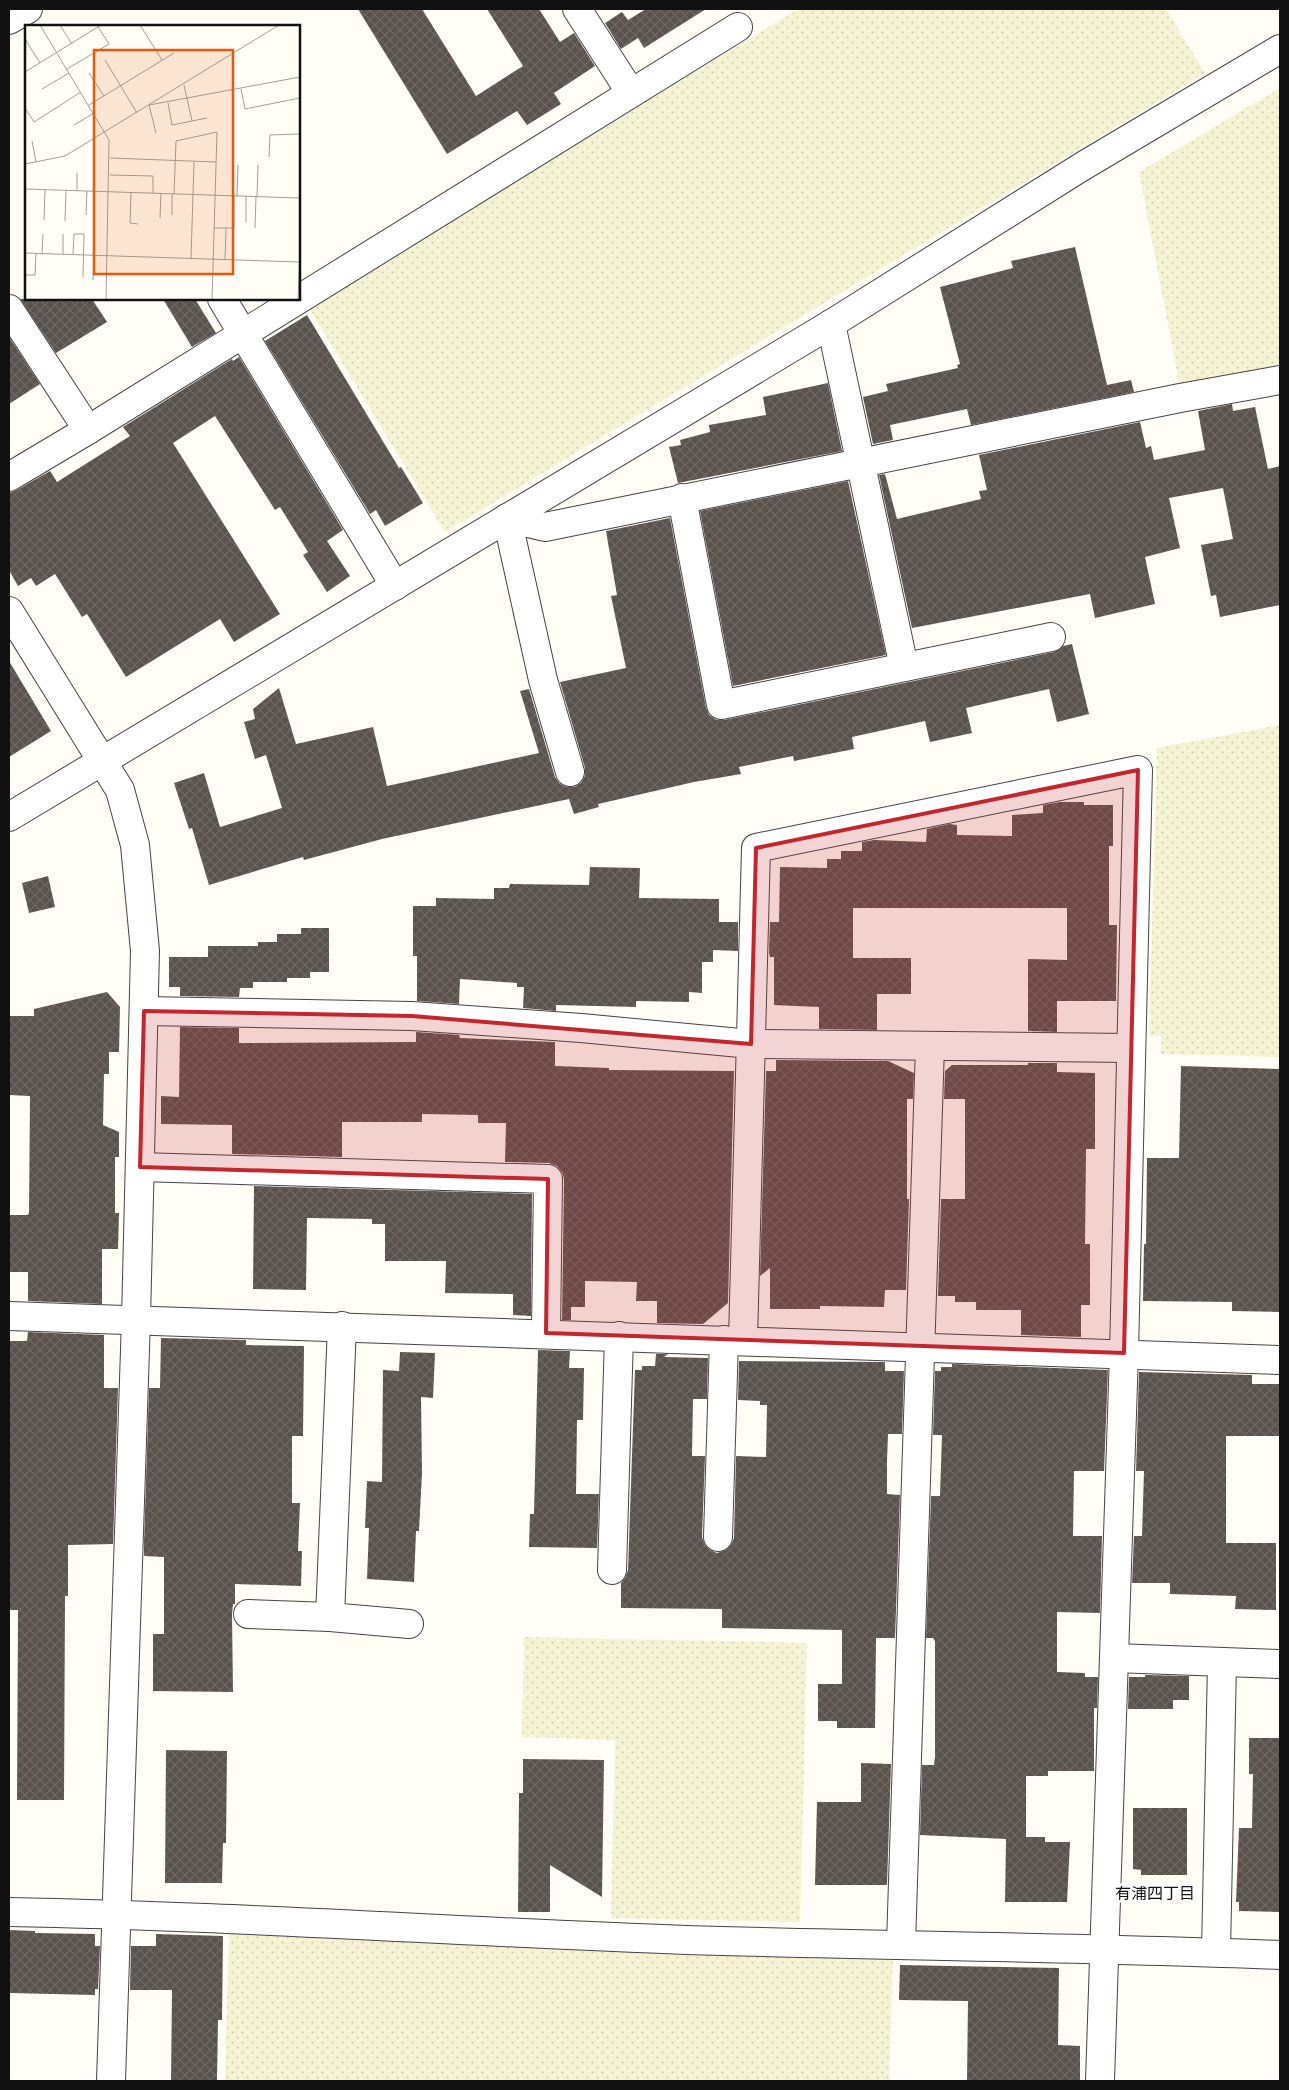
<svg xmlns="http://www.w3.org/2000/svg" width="1289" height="2090" viewBox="0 0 1289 2090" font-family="'Source Serif 4','Noto Sans JP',serif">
<defs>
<pattern id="farmland-dots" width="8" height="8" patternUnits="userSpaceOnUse" patternTransform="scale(1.25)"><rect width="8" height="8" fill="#f6f3d4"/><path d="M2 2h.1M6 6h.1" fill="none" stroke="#d2cfb5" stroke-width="1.8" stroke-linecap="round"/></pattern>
<pattern id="building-cross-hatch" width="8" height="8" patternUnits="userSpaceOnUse" patternTransform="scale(1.25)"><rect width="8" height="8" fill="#5a524d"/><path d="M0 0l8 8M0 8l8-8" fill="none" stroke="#6d6662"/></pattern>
</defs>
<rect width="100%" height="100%" fill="#fffdf5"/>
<g fill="url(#farmland-dots)">
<path d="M798,9H1166L1205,73L445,532L309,308Z"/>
<path d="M1280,88V367L1180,387L1139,172Z"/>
<path d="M1280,725V1057L1161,1054V1036H1149L1157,748Z"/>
<path d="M524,1637L807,1643L800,1922L611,1918L615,1740L522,1737Z"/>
<path d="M229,1934L893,1957L889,2081H225Z"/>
</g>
<g fill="url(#building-cross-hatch)">
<path d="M358,9H422L476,96L523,66L487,9H539L560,42L574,33L595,66L554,93L561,104L527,125L517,111L447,154Z"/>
<path d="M646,9H706L644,48L638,38L621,49L605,23L622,12L628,20Z"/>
<path d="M1075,247L1107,385L1131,380L1134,392L971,425L967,409L890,425L893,440L873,444L863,397L888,391L886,384L958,368L957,365L960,364L940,287L1013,268L1011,261Z"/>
<path d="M20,299H92L107,322L56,353Z"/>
<path d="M163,299H195L216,333L192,347Z"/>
<path d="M307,315L399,468L401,467L423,503L385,526L376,510L370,514L265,341Z"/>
<path d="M9,337L40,384L9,404Z"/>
<path d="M239,357L343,530L327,541L350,576L327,592L303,555L308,552L280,507L275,510L215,416L173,443L280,614L234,642L220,619L126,677L87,614L82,617L55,574L36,586L31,578L18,586L9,570V493L17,490L50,471L57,482L130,436L123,427L232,359L233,361Z"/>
<path d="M828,383L842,451L678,483L669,447L681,445L680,440L710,432L709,425L766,415L763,397Z"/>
<path d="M1232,404L1233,411L1255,407L1268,469L1280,466V605L1220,617L1216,595L1211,596L1201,545L1233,539L1223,488L1169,498L1180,548L1145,557L1155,604L1095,618L1090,594L912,628L879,475L885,474L897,519L981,499L979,491L987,490L979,455L1140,422L1146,448L1151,446L1154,460L1205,450L1198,411Z"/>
<path d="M848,481L886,655L733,686L700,511Z"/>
<path d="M670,518L706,708L709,715L716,720H724L1054,652L1063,646L1072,644L1089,714L1057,722L1049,689L966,708L972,733L930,742L925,721L852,737L854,749L794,761L793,756L739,767L741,774L694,782L598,804L599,807L574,814L569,799L382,839L304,860L303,857L209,885L192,828L189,829L174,783L204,773L220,827L282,808L266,755L255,759L244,722L255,719L253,709L279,688L296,744L373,727L387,786L539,753L520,691L529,689L555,777L560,784L566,787H574L581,783L585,776V768L560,682L626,668L611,596L617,595L606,531Z"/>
<path d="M9,661L51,731L9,757Z"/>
<path d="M1060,802H1084V805H1113V846H1109V925H1117L1116,1001H1057V1032L1028,1031V959L1067,960V908H853V958H911V994H877V1030L819,1029V1007L774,1005V957H770L769,952L770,922H779L780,867L827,868V859H841V851H862V842L874,840L926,842L927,829L949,824L957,825V835L1012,836V815L1043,813V805Z"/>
<path d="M590,867L640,868L639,898L719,899V922H738V951L713,950V962H702V993L689,992V1002L636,1001V1007L556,1005V1011L523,1008L524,987H517V983L460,979L459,1004L417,1001V956H413V906H436V898L494,899V888H509L510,884L589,885Z"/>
<path d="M48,876L55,907L29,913L22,883Z"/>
<path d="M301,928H329V972H310V978H287V982H253V988H240L239,997L180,996V987H169V957H208V946H258V942H277V934H301Z"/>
<path d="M107,992L120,1007L119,1052H109V1074H104L103,1125L119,1132V1157H115V1213H119L118,1249H102V1304L28,1301V1272H9V1215H28L29,1213L30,1096L9,1095L10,1016H34V1009Z"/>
<path d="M180,1027L239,1028V1043L416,1042V1032L459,1035L460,1038L555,1042V1066L609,1068V1070L734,1071L728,1303L703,1324L657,1323V1301H636L637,1282L585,1281V1307H571V1320H562L564,1179L562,1172L557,1166L549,1163L505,1162L506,1123H478V1115L422,1114V1122H342V1157L232,1154V1125L161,1124V1096L179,1097Z"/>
<path d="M776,1060L888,1061L914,1073L913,1099H907V1199H909L906,1290H885L884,1307L820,1306V1309H770V1268L760,1276L766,1071H776Z"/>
<path d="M1028,1063H1057V1072L1095,1073V1149H1086L1085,1244H1090V1305H1081V1337L1021,1335V1310H976V1302H955V1296H938L941,1199H965V1099H944L945,1071L952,1065H1028Z"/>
<path d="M1181,1066L1280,1069V1312L1232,1311V1302L1143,1301L1144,1244H1146L1147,1158H1179Z"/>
<path d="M254,1186L532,1194L531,1316L513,1315V1294L445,1293L446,1261H385V1224H372V1219L307,1218L306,1290L253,1289Z"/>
<path d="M28,1332L104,1335V1388H118L113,1544L68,1545V1596H65L64,1800H17L18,1610H9V1341H27Z"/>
<path d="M161,1338L246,1340V1345L304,1346L303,1436H292V1503H300L298,1551H302L301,1586L235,1584V1604H233L232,1614L233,1692L153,1691V1634H164V1557L144,1556V1543L149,1388H160Z"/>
<path d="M538,1350L570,1351L569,1368H584L583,1420H577L576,1494H599L597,1548L529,1547L530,1514H534Z"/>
<path d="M400,1352L435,1353L433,1398L421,1397L422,1473L419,1531H416L414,1582L367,1579L369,1528H365L367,1481L382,1482L383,1370L399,1371Z"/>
<path d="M656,1354H668L664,1357L708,1358L707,1399H693L692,1456H705L702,1537L705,1545L710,1550L717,1553L726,1550L731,1545L734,1538L736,1456L766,1457L767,1405H760V1401L738,1400L739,1361L885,1362V1371H904L902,1434H888L887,1461V1494L900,1495L895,1638H876L875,1728H837V1721H818V1684H842V1630L722,1628V1609L621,1608V1583L625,1578L628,1570L635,1370H642V1366H655Z"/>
<path d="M952,1364L1108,1370L1104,1471H1074L1073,1536H1102L1100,1613L1057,1612V1672L1085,1673V1677H1098L1097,1708H1094V1771H1048V1776H1026V1837H1045V1842H1070L1067,1902H1005L1006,1839L920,1835L922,1765H934L935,1757V1641L933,1638H926L931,1496H940L942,1435H933L935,1371H941V1367H952Z"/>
<path d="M1139,1372L1252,1375V1384H1280V1436H1226V1543H1276V1610L1235,1609L1236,1596L1170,1594V1583H1132L1134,1536H1142L1144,1471H1136Z"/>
<path d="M1145,1675L1189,1676V1700H1173V1709H1128L1129,1677H1145Z"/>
<path d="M1249,1738H1280V1912L1239,1911V1902H1236L1239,1828H1252L1253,1774H1249Z"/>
<path d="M166,1750L227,1751L226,1843H223L222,1883H165Z"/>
<path d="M523,1759L604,1760L602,1897L550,1865V1912H518L519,1793H523Z"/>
<path d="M861,1763L891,1764L887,1885H815L817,1802H861Z"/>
<path d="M1133,1808H1187V1875H1141V1870L1133,1869Z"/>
<path d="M9,1930L35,1931V1933L95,1934V1946H100L98,1989H95V1995L9,1993Z"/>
<path d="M156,1934L223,1936L222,2020H218L217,2081H171L172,1990H130L131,1946H156Z"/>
<path d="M900,1965L1059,1968L1058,2045L1080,2046V2081H967L968,2001L899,2000Z"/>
</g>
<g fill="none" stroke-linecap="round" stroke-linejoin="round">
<g stroke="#444" stroke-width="30">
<g id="street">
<path d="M577,9L631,93"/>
<path d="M9,20L28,9"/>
<path d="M222,299L395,586"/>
<path d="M9,309L88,430"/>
<path d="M831,324L904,667"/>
<path d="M9,477L88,430L738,27"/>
<path d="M682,498L721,705L1051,637"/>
<path d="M9,611L120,790L135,845L145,951L136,1319L111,2081"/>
<path d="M570,772L543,680L507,518L545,527L1180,398L1280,380"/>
<path d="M9,817L831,324L1083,166L1280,49"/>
<path d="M144,1011L412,1016L581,1028L751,1044L1131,1048"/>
<path d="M140,1167L548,1179L546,1333"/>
<path d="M9,1316L1280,1360"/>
<path d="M342,1326L330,1617L409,1624"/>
<path d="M743,1340L756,848L1138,770L1124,1353L1100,2081"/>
<path d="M718,1537L724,1340"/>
<path d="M612,1570L619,1336"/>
<path d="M248,1614L330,1617"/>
<path d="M1114,1658L1280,1664"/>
<path d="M9,1912C235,1916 460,1932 686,1940C884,1946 1082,1947 1280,1955"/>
<path d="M901,1944L930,1046"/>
<path d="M1216,1952L1222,1663"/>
</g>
</g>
<use href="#street" stroke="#fff" stroke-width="28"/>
</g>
<path fill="#c4262e" fill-opacity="0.2" stroke="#c4262e" stroke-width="4" stroke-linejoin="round" d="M1138,770L1124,1353L546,1333L548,1179L140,1167L144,1011L412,1016L751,1044L756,848Z"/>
<g text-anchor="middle" stroke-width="5" stroke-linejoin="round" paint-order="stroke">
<g font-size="16" fill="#111" stroke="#fff">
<text x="1155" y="1899">有浦四丁目</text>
</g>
</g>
<g transform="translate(25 25)">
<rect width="275" height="275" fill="#fffdf5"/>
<path fill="none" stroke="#a09f9a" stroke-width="1" d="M15,0L84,115L81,275M35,0L47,19M115,0L137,35M0,14L15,38M80,35L112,88M42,44L84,19L73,2M0,47L76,0M64,48L79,71M159,60L167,96M17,64L44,48M216,64L220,84L275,73M143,78L147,100L182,93M64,80L149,28M0,83L9,97L56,67M49,100L69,88M131,108L124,80L275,52M7,116L11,137M244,132L245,110L275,109M85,133L191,137M0,139L40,131L254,0M85,150L128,151V168M0,164L275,173M52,166V148M106,167L105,198L113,199M149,169L151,116L192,107L187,275M212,171L213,140M232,172L233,140M61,190L62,166M147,190V169M135,193L136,168M19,195L20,165M40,196L41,165M221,197V171M189,203H209V171M230,203L231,172M0,228L274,237M17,229L18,209M38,229V209M48,229L49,209H59L58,252M166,234L169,137M200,234L201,203M0,250H10L11,228M68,255L69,230M273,275L275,223"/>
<path fill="#e8590c" fill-opacity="0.15" stroke="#e8590c" stroke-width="2.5" d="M69,25H208V249H69Z"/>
<rect width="275" height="275" fill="none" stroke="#111" stroke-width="2.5"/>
</g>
<rect width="1289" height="2090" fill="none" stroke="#111111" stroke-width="20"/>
</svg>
